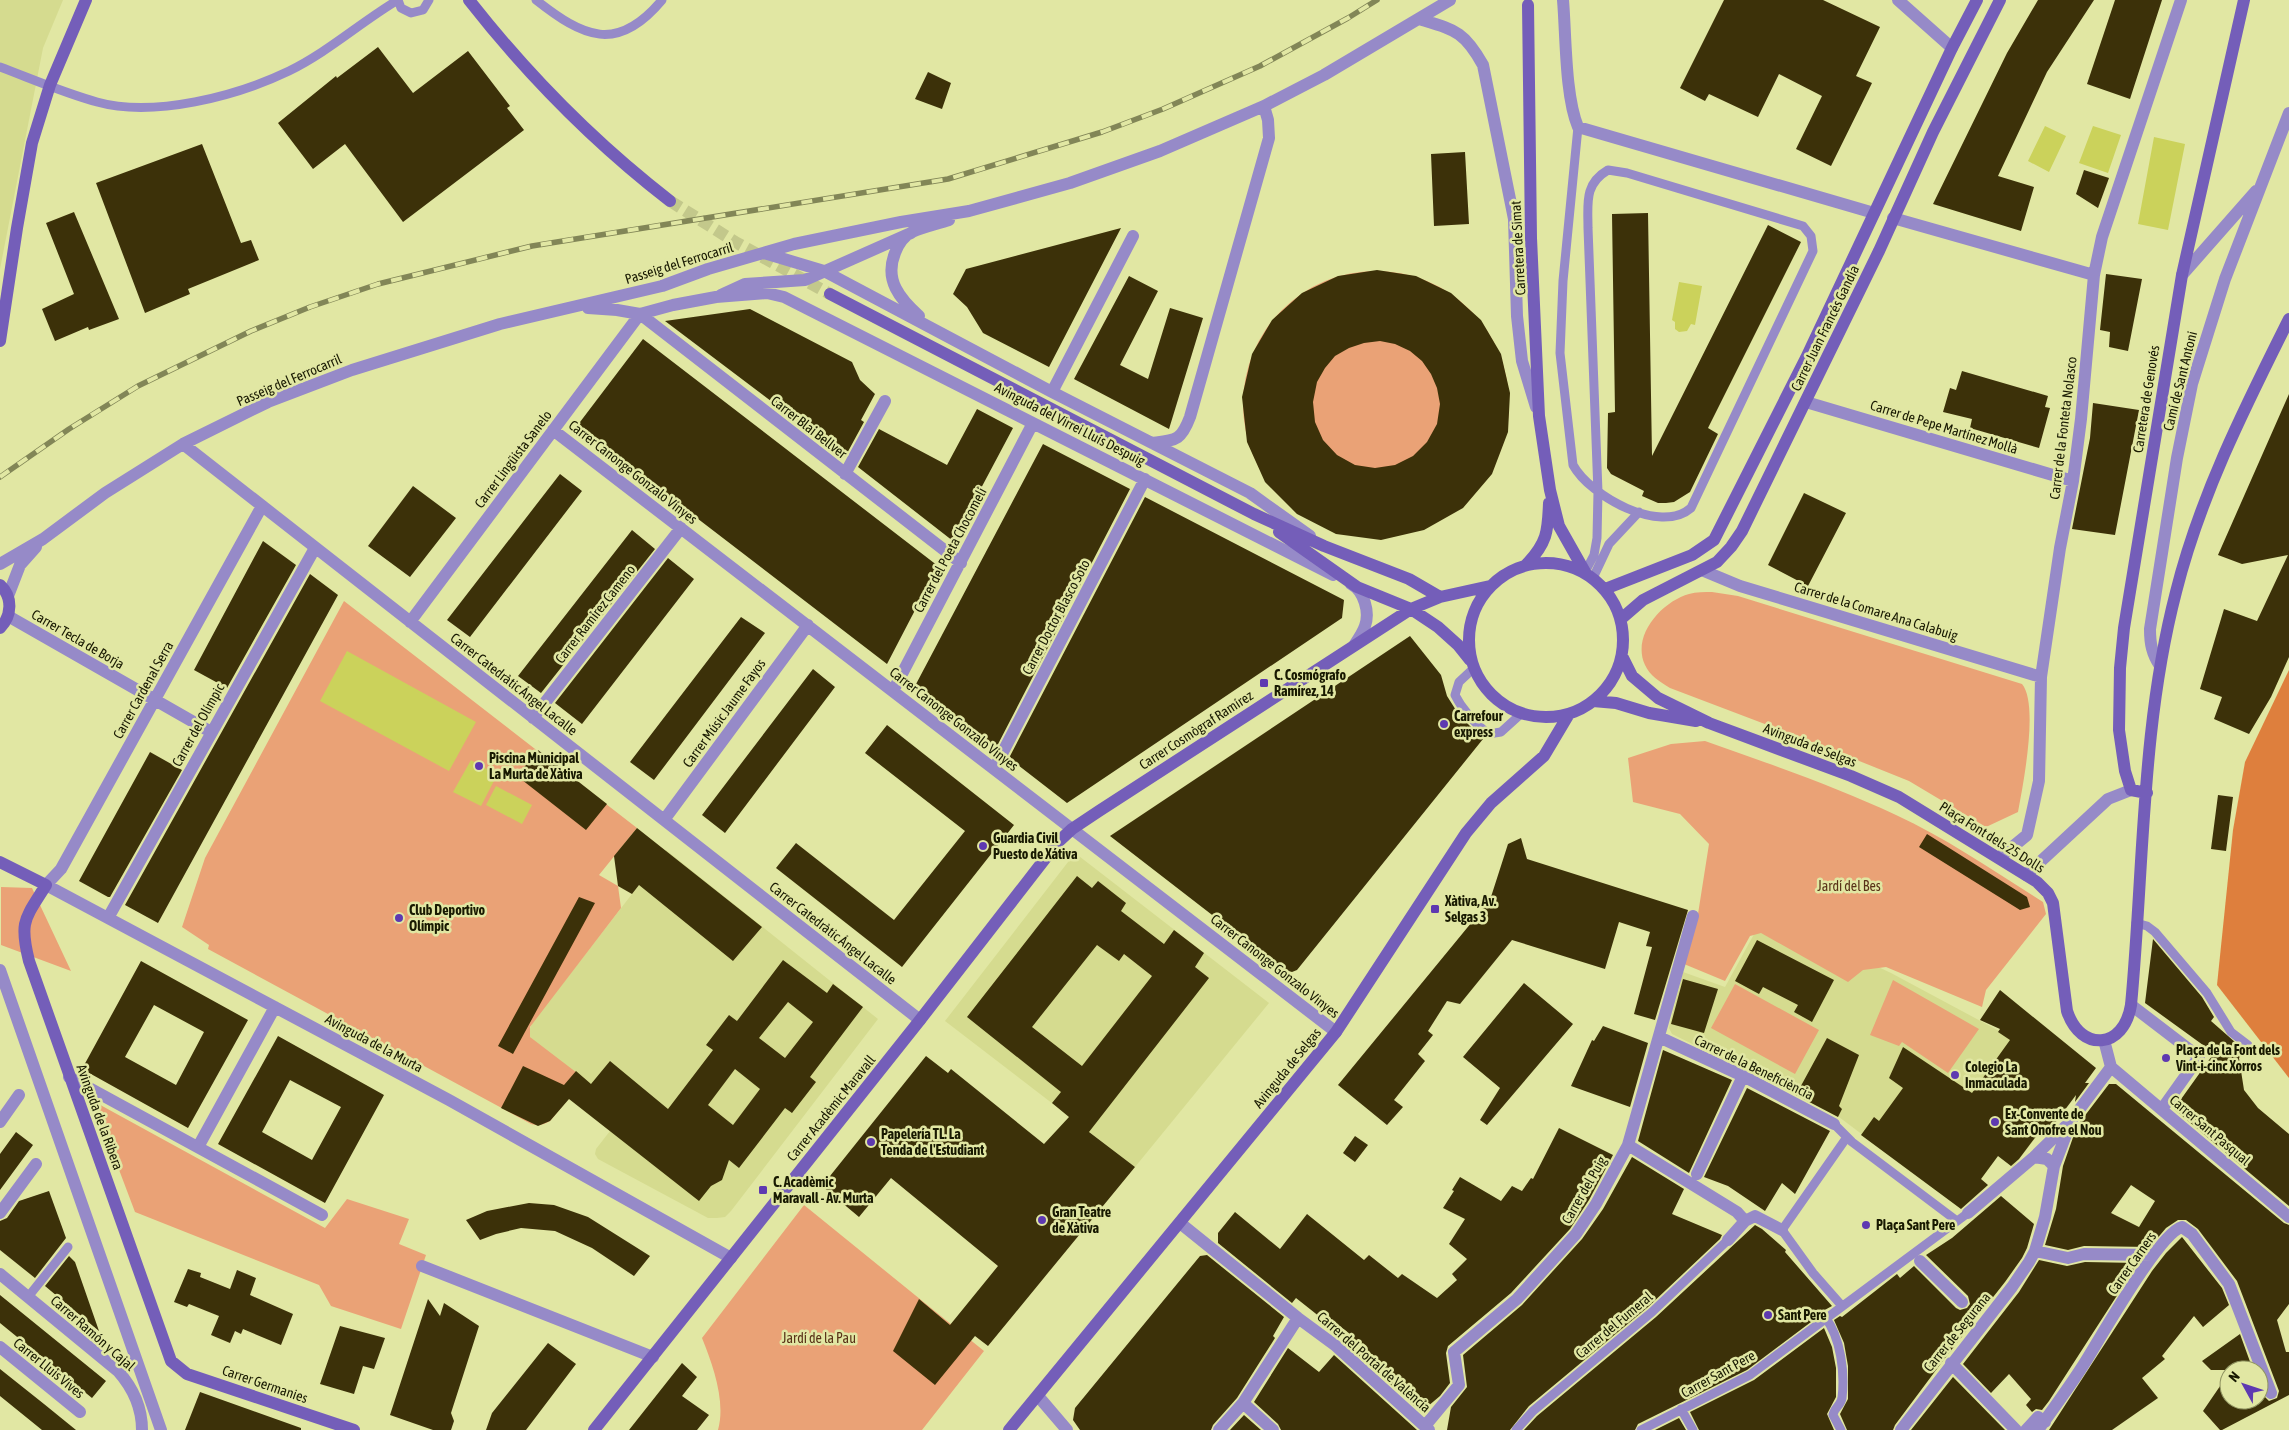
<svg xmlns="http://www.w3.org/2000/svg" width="2289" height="1430" viewBox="0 0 2289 1430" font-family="'Asap Condensed',sans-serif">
<rect width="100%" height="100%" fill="#e1e7a3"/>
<path fill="#d5db8f" d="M0,0h63l-20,48 -43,221z
M666,850l212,169 -147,192 -6,6 -8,1h-9l-110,-59 -3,-5 1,-5 14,-18 -80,-94 -2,-5 5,-10z
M1075,853l194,150 -134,164 -190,-146z
M1758,927l101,31 32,15 125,67 63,51 -33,44 -6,-3 -27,35 -15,-11 -38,52 -125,-94 -163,-80 -3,-6 14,-56 42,15z"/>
<path fill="#eaa276" d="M1243 404a133 133 0 1 1 266 0a133 133 0 1 1-266 0Z
M1712,592l26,4 284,88c17,20 1,101 -4,128l-32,15 -77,-46 -107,-43 -132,-50c-11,-7 -20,-12 -25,-23 -14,-30 18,-64 44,-71 7,-2 16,-2 23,-2z
M344,601l293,227 -38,47 19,11 3,22 -91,119v10l55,42 -35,42c-7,4 -11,5 -19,3l-323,-175 1,-4 -27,-18 23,-69z
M1705,741c65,23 129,45 191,74 52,24 99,57 147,87l3,12 -60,76 -4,17 -96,-40 -23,3 -15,12 -87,-49 -11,3 -25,45 -41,-17 14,-50 11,-70 -29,-30 -47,-12 -5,-44 43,-14z
M1,887l31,1 39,83 -70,-26z
M1893,980l86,49 -31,44 -46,-31 -3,4 -29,-11z
M1735,984l84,46 -24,44 -84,-46z
M93,1101l232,127 22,-29 62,20 -10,25 27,11 -25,74 -70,-23 -12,-21 -184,-73z
M804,1205l180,146 -62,79h-204c8,-28 -5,-65 -16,-92z"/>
<path fill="#de7f3d" d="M2289,670v408l-72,-93 16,-155 12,-68z"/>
<path fill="#cbd25b" d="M2045,126l21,10 -17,36 -21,-11z
M2093,126l28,9 -13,38 -29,-10z
M2154,137l31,7 -17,86 -30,-6z
M1679,282l23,4 -7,39 -4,-1 -4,7 -8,1 -4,-3v-7l-3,-2z
M347,651l129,71 -27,49 -129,-70z
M471,760l26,15 -16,31 -28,-14z
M496,786l36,19 -10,19 -36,-19z"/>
<path fill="#3c3109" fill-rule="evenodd" d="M1724,0h99l57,27 -24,49 16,7 -41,83 -35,-17 26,-53 -43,-22 -21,43 -49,-23 -4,7 -25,-13z
M2038,0h56l-47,72 -49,104 36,11 -13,44 -88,-27 74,-151z
M2115,0h47l-32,99 -43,-15z
M378,47l35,46 55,-42 42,55 -3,2 17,22 -121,92 -58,-78 -32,25 -35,-46 58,-47 1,2z
M928,72l23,11 -9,26 -27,-10z
M202,144l39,99 10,-3 8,20 -71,29 2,5 -45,19 -49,-130z
M1465,152l4,72 -35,2 -3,-72z
M2084,170l25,8 -11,30 -22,-14z
M74,212l45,107 -30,11 -1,-3 -33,14 -13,-32 32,-15 -28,-71z
M1648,213l4,243 116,-231 33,17 -93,186 10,6 -28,58 -16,10 -8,1h-8l-16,-7 2,-5 -33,-17 -4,-6 1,-55 7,-1 -3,-198z
M1121,228l-72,139 -66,-34 -16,-26 -14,-13 13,-25z
M1377,270l39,6 35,17 30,27 20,34 9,39 -2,39 -16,42 -29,34 -39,22 -43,10 -45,-6 -39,-20 -32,-32 -18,-40 -5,-45 10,-43 20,-34 30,-27 36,-17zM1380,341l15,3 15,7 12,10 9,13 6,14 3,16 -3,20 -10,18 -14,14 -18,9 -20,3 -20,-3 -18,-10 -14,-15 -8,-18 -2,-20 4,-20 8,-14 10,-12 14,-8 15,-5z
M2106,274l36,5 -14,72 -19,-4 1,-15 -10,-2z
M1129,276l29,15 -38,74 28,14 22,-71 33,10 -34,111 -95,-50z
M750,309l102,53 8,18 15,14 -14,26 3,2 -19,35 -180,-136z
M643,339l295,227 -51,98 -310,-238z
M1962,371l86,25 -3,11 5,1 -11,40 -69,-20 2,-9 -29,-7 7,-24 6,2z
M2289,394v263l-18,40 -22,37 -35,-15 8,-22 -22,-8 24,-80 33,12 31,-66 -46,9 -24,-9z
M2093,403l46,7 -24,125 -43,-6 18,-91z
M977,409l36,19 -60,113 -95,-74 21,-38 68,36z
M1043,444l87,45 -134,259 -81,-62z
M560,474l22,17 -112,146 -23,-17z
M413,486l43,32 -46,59 -42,-31z
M1804,493l42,20 -38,73 -40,-21z
M1145,497l199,103 -2,18 -275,185 -58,-45z
M632,530l23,19 -114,144 -23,-17z
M263,541l33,24 -69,123 -33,-18z
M668,558l26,21 -112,145 -27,-21z
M310,574l28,21 -180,328 -33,-18z
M741,617l24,16 -111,147 -24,-18z
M1410,636l31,39 6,21 12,19 24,24 -186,231 -5,2 -10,-3 -172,-133z
M813,669l22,18 -110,146 -23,-18z
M887,725l127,100 -112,142 -126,-99 20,-25 98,77 71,-89 -100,-78z
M538,750l69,54 -21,26 -69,-54z
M150,752l32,18 -72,127h-2l-29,-16z
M2218,795l15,2 -7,54 -15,-2z
M637,828l125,99 -29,34 -94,-76 -7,9 -14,-8 -4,-30z
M1927,834l100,63 3,10 -10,3 -101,-63z
M1521,838l6,21 161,51 -33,110 -21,-6 18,-67 -6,-1 4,-14 -31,-10 -14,47 -93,-29 -52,64 -13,-3 -19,30 5,4 -15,19 7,7 -31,39 9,7 -16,18 -49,-40 152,-185 18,-56z
M1077,876l15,12 6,-7 28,22 -5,8 43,33 10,-14 30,23 -9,14 14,11 -120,154 46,35 -147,179 -13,-10 -40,49 -42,-34 26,-52 31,26 48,-59 -107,-88 -32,39 -37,-31 104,-130 22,17 3,-4 93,75 25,-27 -17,-14 9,-11 -94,-75zM1097,945l22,16 5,-7 28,22 -70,90 -50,-39z
M579,897l16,6 -82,151 -15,-8z
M2153,939l49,58 12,20 -3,4 33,29 -5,8 5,32 14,18 31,26v72l-115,-97 40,-56 -69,-50z
M1757,940l77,40 -22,42 -18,-10 4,-7 -35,-18 -4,7 -24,-13z
M783,960l44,33 6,-9 30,23 -53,70 6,5 -24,31 -7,-5 -46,60 -10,-8 -7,20 -11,6 -12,15 -130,-102 -19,22 -12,5 -37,-18 22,-42 41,19 12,-14 15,13 19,-23 58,48 45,-59 -7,-5 23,-30 8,6zM788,1002l25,20 -28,36 -26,-20zM735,1069l25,20 -27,36 -25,-20z
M141,961l107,59 -60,108 -106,-59zM154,1005l50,27 -28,53 -51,-28z
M1683,979l35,10 -14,44 -33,-9z
M1524,983l49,41 -86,101 -7,-5 20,-32 -37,-31z
M2000,990l96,78 -11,15h4l-14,19 1,-7 -27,36 -3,3 -6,-3 -21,28 -8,7 -13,-10 -17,23 7,6 -27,24 -100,-74 13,-18 5,4 24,-33 -14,-10 14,-31 69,46 38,-53 -12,-8 2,-3 -20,-9z
M1603,1026l45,17 -18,64 -59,-21 21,-46 2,1z
M278,1036l106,59 -59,108 -107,-59zM290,1080l51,27 -29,53 -50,-28z
M1827,1038l32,17 -20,51 3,3 -4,8 -42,-22z
M1663,1050l69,30 -43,93 -51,-32z
M2109,1084h7l168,139 5,2v79l-12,16 9,32h3v43l-67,35h-2l-17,-19 26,-38v27h30v-16l5,12 5,5 8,-3 2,-7 -42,-110 -39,-52 -12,-9h-8l-12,8 -16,19 -66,-1 -16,4 -23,-5 11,-36 7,-43 14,-40zM2131,1185l24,16 -16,26 -28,-14z
M1747,1088l83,43 -35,63 -13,-11 -17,28 -37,-25 -24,-9z
M1559,1128l54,27 -24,45 -19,29 -59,64 -63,53 -2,7 4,30 -10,13 -19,16 -77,-70 6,-8 -27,-21 -3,4 -24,-19 -4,5 -74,-60v-10l17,-21 45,37 27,-35 57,46 5,-5 29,23 4,-4 35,24 20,-18 -5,-6 15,-15 -18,-15 16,-25 -22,-11 11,-17 -2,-1 8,-13 41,24 11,-15 10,5 9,-13 2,1z
M16,1132l17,13 -33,45v-36z
M1355,1136l13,9 -13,17 -12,-9z
M1632,1157l52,32 -12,25 50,21 -2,4 -72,68 -119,99 -19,24h-63l4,-23 16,-20 -4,-32 59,-50 60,-66 21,-30z
M49,1191l17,47 -31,40 -35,-28v-29l7,-3 12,-17z
M2001,1196l33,28 -7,24 -5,10 -17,24 -60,76 -50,67 -2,5h-46l-7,-16 8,-15v-33l-4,-23 -10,-23 6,-4 2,1 55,-43 3,4 14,-12 42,42 4,2 7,-2 3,-4 -2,-8 -42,-41 26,-17z
M529,1203l25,2 34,12 62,39 -16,20 -42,-28 -37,-17 -34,-3 -25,6 -16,6 -14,-20 21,-9z
M1755,1225l7,4 24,21 -1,2 47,54 -11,6 -2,4 -72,54 -109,54 -3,6h-111l13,-14 119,-99z
M2182,1237l40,51 7,17 -26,22 -9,-11 -32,40 3,3 -23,19 16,20 -46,32h-63l103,-159 14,-18z
M1207,1255l77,62 -11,19 2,2 -38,60 -24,27 -2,5h-131l-7,-10 2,-12 125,-152z
M69,1256l6,6 24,69 -54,-45z
M2039,1260l28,6 18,-4 53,1 -89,138 -7,9 -6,-1 -4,3 -6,-7 5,-6 -22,-25 -18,19 -28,-29 56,-72z
M188,1269l13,4 -1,4 30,12 7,-19 19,8 -6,17 43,19 -12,31 -38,-16 -2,5 -6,-3 -5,12 -19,-8 8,-19 -30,-12 -2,3 -13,-5z
M0,1295l106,86 -14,17 -92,-75z
M428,1299l12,17 4,-13 35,23 -28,87 3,8 -3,9h-18l-43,-15z
M340,1326l45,12 -11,31 -11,-3 -9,28 -34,-10z
M1824,1328l8,19 4,21v29l-9,17 7,16h-135l-9,-18 64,-32z
M2240,1334l13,36h-42l-9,-9z
M548,1343l28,21 -50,66h-40l6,-17z
M1288,1348l31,24 15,-17 83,75h-136l-3,-6 -24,-22z
M682,1363l15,14 -15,19 27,19 -12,15h-68z
M0,1369l44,35 32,26h-34l-42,-34z
M1953,1377l52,53h-94z
M200,1392l101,36v2h-116z
M1244,1415l17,15h-31z
M1679,1418l7,12h-31z"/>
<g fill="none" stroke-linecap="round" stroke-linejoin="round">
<path stroke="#c3c88b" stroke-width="12" stroke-dasharray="12 6" stroke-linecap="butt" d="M670,201l67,42 93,51"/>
<path stroke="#968ac8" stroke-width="9" d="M398,0l3,8 10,5 12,-3 6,-10
M536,0c47,37 81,54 126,0
M0,67c32,12 64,26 97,35 57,16 140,-6 192,-31 39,-19 72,-49 109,-71
M1578,127l-15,154 -3,72 13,112c17,31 87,70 118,43l122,-257 -2,-15 -8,-10 -176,-53 -19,-3c-24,14 -20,33 -20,58l10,264 -1,46 -3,17 -9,17
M1593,578l16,-34 30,-32
M1474,668l-15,14 -4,13c8,16 19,27 33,39l13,-2 21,-19
M2136,923l11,3 8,6 52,61 24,39 17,13
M1834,1124l18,18 105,79
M28,1297l40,-50
M1842,1306l-29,-33 -31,-43 65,-93
M1825,1317c16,21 20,56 17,81 -1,7 -8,10 -9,17l8,15
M1681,1409l12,21
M1516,1430l17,-19 119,-99 76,-72
M1641,1430l109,-55 218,-162"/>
<path stroke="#968ac8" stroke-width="12" d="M1563,0c3,35 2,96 15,127l296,86
M1898,0l54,48
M1419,19c36,11 45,12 64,46l31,154 3,97 5,45 14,46
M1893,218l201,57
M764,253l60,18 228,121 198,101 60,43
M2182,275l74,-84
M721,295l24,-11 60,-4 106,-47
M588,308l29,2 23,4 33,-9 43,-8 51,-4 17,4 549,278
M919,316c-19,-17 -35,-36 -24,-63 3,-8 9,-17 17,-21 11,-5 25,-8 37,-12
M1052,392l81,-156
M1806,402l267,79
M553,430l783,602
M1152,443c24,-3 29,-2 38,-26l79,-279 -1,-18 -4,-14
M183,444l737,576
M845,474l40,-73
M262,506l-201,363 -15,16 403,215 282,158
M0,564l43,-25 62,-46 78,-49 85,-42 84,-32 148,-46 162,-38 46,-17 86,-25 107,-22 68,-11 101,-28 90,-32 104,-45 60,-31 126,-75
M1704,571l36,15 301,91
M1351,584c13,7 19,28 14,42 -2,6 -6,12 -10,18
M8,596l12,-31 16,-18
M8,616l203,116
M410,622l230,-308 321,249
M2160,666c-8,-12 -10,-22 -10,-37l27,-171 15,-74 33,-105 64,-166
M893,691l140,-268
M533,718l148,-190
M994,769l151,-290
M664,820l144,-195
M1999,858l28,-23 12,-54 2,-104 19,-129 13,-67 8,-62 13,-144 8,-38 79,-237
M2026,875l82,-76 23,-9
M108,918l207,-370
M0,970l161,460
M2131,1005l68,52 -37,52
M1659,1037l84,39 91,48
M2104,1040l7,27
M2111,1067l178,150
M69,1077l253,138
M0,1122l19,-27
M1628,1145l109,67 8,9
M198,1147l77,-140
M2054,1166l15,-39
M1697,1174l46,-98
M0,1213l36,-49
M1968,1213l66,-56 36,-35 41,-55
M1180,1223l118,95 38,28 93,84
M1728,1240l17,-19 10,-5 27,14
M2035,1251l33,7 16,-4 69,1
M1920,1261l42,41
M422,1266l231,91
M0,1274l118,97c15,17 24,35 24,59
M0,1347l80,65
M1951,1363l65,67
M1038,1396l29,34
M1243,1403l30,27
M1425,1426l34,-41 -5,-33 63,-53 59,-65 20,-30 32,-59 65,-229
M1219,1430l24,-27 55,-85
M1901,1430l111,-143 17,-25 6,-11 10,-34 9,-51 -7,-7 -13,-2
M2026,1430l12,-13 7,5
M2038,1430c16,-22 32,-44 46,-66 16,-25 75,-131 98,-137l10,7 37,50 42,109"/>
<path stroke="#745eb9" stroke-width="12" d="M469,0c58,74 126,143 201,201
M1528,5l3,233 8,178 11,74 9,36 26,46
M830,294l424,220 70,32 85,33 31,18
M0,341l17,-113 15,-85 18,-58 36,-85
M1279,532l78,55 54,22 27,18 20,18 12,15
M1469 640a77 77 0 1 1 154 0a77 77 0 1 1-154 0Z
M1526,565c21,-22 22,-33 23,-62
M0,585c13,12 12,31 0,43
M1605,589l87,-34 22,-15 92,-182 146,-310 25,-48
M1621,619l22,-19 74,-38 14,-15 11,-16 137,-280 54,-119 67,-132
M1622,656l10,20 26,22 51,25 142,53 48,21 138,85 11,11 5,10 14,108c14,42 57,38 64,-6 13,-138 10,-279 45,-413 24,-96 69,-185 113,-273
M1593,701l23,2 33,10 47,8
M2147,793l-16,-3 -6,-19 -6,-41 1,-62 4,-40 58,-353 62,-275
M0,862l46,23c-21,34 -27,36 -17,76l142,400 16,13 167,56
M594,1430l326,-410 138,-178 14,-13 27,-18 312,-202 29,-12 50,-11
M1009,1430l327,-398 130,-199 25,-30 53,-47 25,-42"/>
<g stroke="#828657" stroke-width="5.5">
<path id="rail" d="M0,477l69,-48 69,-43 113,-55 59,-24 68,-23 154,-38 416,-67 154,-47 61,-23 97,-43 88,-48 29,-18"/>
</g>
<use href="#rail" stroke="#e1e7a3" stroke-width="4" stroke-dasharray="11" stroke-linecap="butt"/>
</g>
<g fill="#5e39b1" stroke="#e1e7a3" stroke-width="2">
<rect x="1259" y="678" width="10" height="10" rx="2.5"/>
<circle cx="1444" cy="724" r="5"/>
<circle cx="479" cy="766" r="5"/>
<circle cx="983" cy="846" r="5"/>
<rect x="1430" y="904" width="10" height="10" rx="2.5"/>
<circle cx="399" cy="918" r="5"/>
<circle cx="2166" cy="1058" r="5"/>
<circle cx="1955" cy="1075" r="5"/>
<circle cx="1995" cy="1122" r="5"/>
<circle cx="871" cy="1142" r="5"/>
<rect x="758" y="1185" width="10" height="10" rx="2.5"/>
<circle cx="1042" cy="1220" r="5"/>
<circle cx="1866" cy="1225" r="5"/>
<circle cx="1768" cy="1315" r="5"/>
</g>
<g text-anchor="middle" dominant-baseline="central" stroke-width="5" stroke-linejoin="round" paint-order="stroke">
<g font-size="14" fill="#181901" stroke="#e1e7a3">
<text transform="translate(1518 248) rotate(-93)">Carretera de Simat</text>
<text transform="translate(679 263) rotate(-17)">Passeig del Ferrocarril</text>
<text transform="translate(1825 328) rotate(-64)">Carrer Juan Francés Gandía</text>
<text transform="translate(289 380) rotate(-23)">Passeig del Ferrocarril</text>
<text transform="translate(2180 381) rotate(-76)">Camí de Sant Antoni</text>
<text transform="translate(2146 399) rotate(-81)">Carretera de Genovés</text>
<text transform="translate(1070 424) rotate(27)">Avinguda del Virrei Lluís Despuig</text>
<text transform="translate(809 427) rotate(38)">Carrer Blai Bellver</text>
<text transform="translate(1944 427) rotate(17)">Carrer de Pepe Martínez Mollà</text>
<text transform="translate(2063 428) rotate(-83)">Carrer de la Fonteta Nolasco</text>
<text transform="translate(513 459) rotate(-53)">Carrer Lingüista Sanelo</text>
<text transform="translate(633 472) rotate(38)">Carrer Canonge Gonzalo Vinyes</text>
<text transform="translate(950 550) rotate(-62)">Carrer del Poeta Chocomeli</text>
<text transform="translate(1876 611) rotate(17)">Carrer de la Comare Ana Calabuig</text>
<text transform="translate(595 614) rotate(-52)">Carrer Ramírez Cameno</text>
<text transform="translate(1056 617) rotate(-62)">Carrer Doctor Blasco Soto</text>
<text transform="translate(78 639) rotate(30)">Carrer Tecla de Borja</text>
<text transform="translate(514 684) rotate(38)">Carrer Catedràtic Ángel Lacalle</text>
<text transform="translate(143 690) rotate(-61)">Carrer Cardenal Serra</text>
<text transform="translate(724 713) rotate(-54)">Carrer Músic Jaume Fayos</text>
<text transform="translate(954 719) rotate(38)">Carrer Canonge Gonzalo Vinyes</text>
<text transform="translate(198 725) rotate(-61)">Carrer del Olímpic</text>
<text transform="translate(1196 730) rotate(-33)">Carrer Cosmògraf Ramírez</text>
<text transform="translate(1810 745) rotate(21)">Avinguda de Selgas</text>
<text transform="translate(1992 837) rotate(32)">Plaça Font dels 25 Dolls</text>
<text transform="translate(833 933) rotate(38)">Carrer Catedràtic Ángel Lacalle</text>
<text transform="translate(1275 966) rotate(38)">Carrer Canonge Gonzalo Vinyes</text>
<text transform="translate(374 1043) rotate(28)">Avinguda de la Murta</text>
<text transform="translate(1754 1067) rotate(26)">Carrer de la Beneficiència</text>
<text transform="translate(1287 1068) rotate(-51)">Avinguda de Selgas</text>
<text transform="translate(831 1108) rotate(-51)">Carrer Acadèmic Maravall</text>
<text transform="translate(100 1117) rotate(70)">Avinguda de la Ribera</text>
<text transform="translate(2210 1130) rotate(40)">Carrer Sant Pasqual</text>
<text transform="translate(1584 1190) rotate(-60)">Carrer del Puig</text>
<text transform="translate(2132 1263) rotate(-55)">Carrer Carners</text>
<text transform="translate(1614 1325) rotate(-40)">Carrer del Fumeral</text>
<text transform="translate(1957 1332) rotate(-51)">Carrer de Segurana</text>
<text transform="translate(93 1333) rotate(41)">Carrer Ramón y Cajal</text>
<text transform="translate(1374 1362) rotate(41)">Carrer del Portal de València</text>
<text transform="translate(49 1368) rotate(39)">Carrer Lluis Vives</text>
<text transform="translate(1718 1374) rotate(-29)">Carrer Sant Pere</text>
<text transform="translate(265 1384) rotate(19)">Carrer Germanies</text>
</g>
<g font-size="14" font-weight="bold" fill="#181901" stroke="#e1e7a3" text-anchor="start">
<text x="1274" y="675">C. Cosmógrafo<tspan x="1274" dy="16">Ramírez, 14</tspan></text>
<text x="1454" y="716">Carrefour<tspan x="1454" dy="16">express</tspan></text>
<text x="489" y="758">Piscina Municipal<tspan x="489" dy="16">La Murta de Xàtiva</tspan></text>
<text x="993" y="838">Guardia Civil<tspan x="993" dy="16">Puesto de Xátiva</tspan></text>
<text x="1445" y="901">Xàtiva, Av.<tspan x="1445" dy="16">Selgas 3</tspan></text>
<text x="409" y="910">Club Deportivo<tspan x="409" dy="16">Olímpic</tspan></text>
<text x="2176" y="1050">Plaça de la Font dels<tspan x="2176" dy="16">Vint-i-cinc Xorros</tspan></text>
<text x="1965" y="1067">Colegio La<tspan x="1965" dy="16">Inmaculada</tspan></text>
<text x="2005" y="1114">Ex-Convente de<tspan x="2005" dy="16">Sant Onofre el Nou</tspan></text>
<text x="881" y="1134">Papelería TL. La<tspan x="881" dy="16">Tenda de l'Estudiant</tspan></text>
<text x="773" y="1182">C. Acadèmic<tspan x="773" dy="16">Maravall - Av. Murta</tspan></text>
<text x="1052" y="1212">Gran Teatre<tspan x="1052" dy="16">de Xàtiva</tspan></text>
<text x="1876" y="1225">Plaça Sant Pere</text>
<text x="1778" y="1315">Sant Pere</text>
</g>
<g font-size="14" fill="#593218" stroke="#e1e7a3">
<text x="1849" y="886">Jardí del Bes</text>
<text x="819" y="1338">Jardí de la Pau</text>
</g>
</g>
<g transform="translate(2244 1385) rotate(310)"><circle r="24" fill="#e1e7a3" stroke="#919562"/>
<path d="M0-4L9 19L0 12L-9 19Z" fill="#5e39b1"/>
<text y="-8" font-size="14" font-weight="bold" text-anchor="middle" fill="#181901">N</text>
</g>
</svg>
